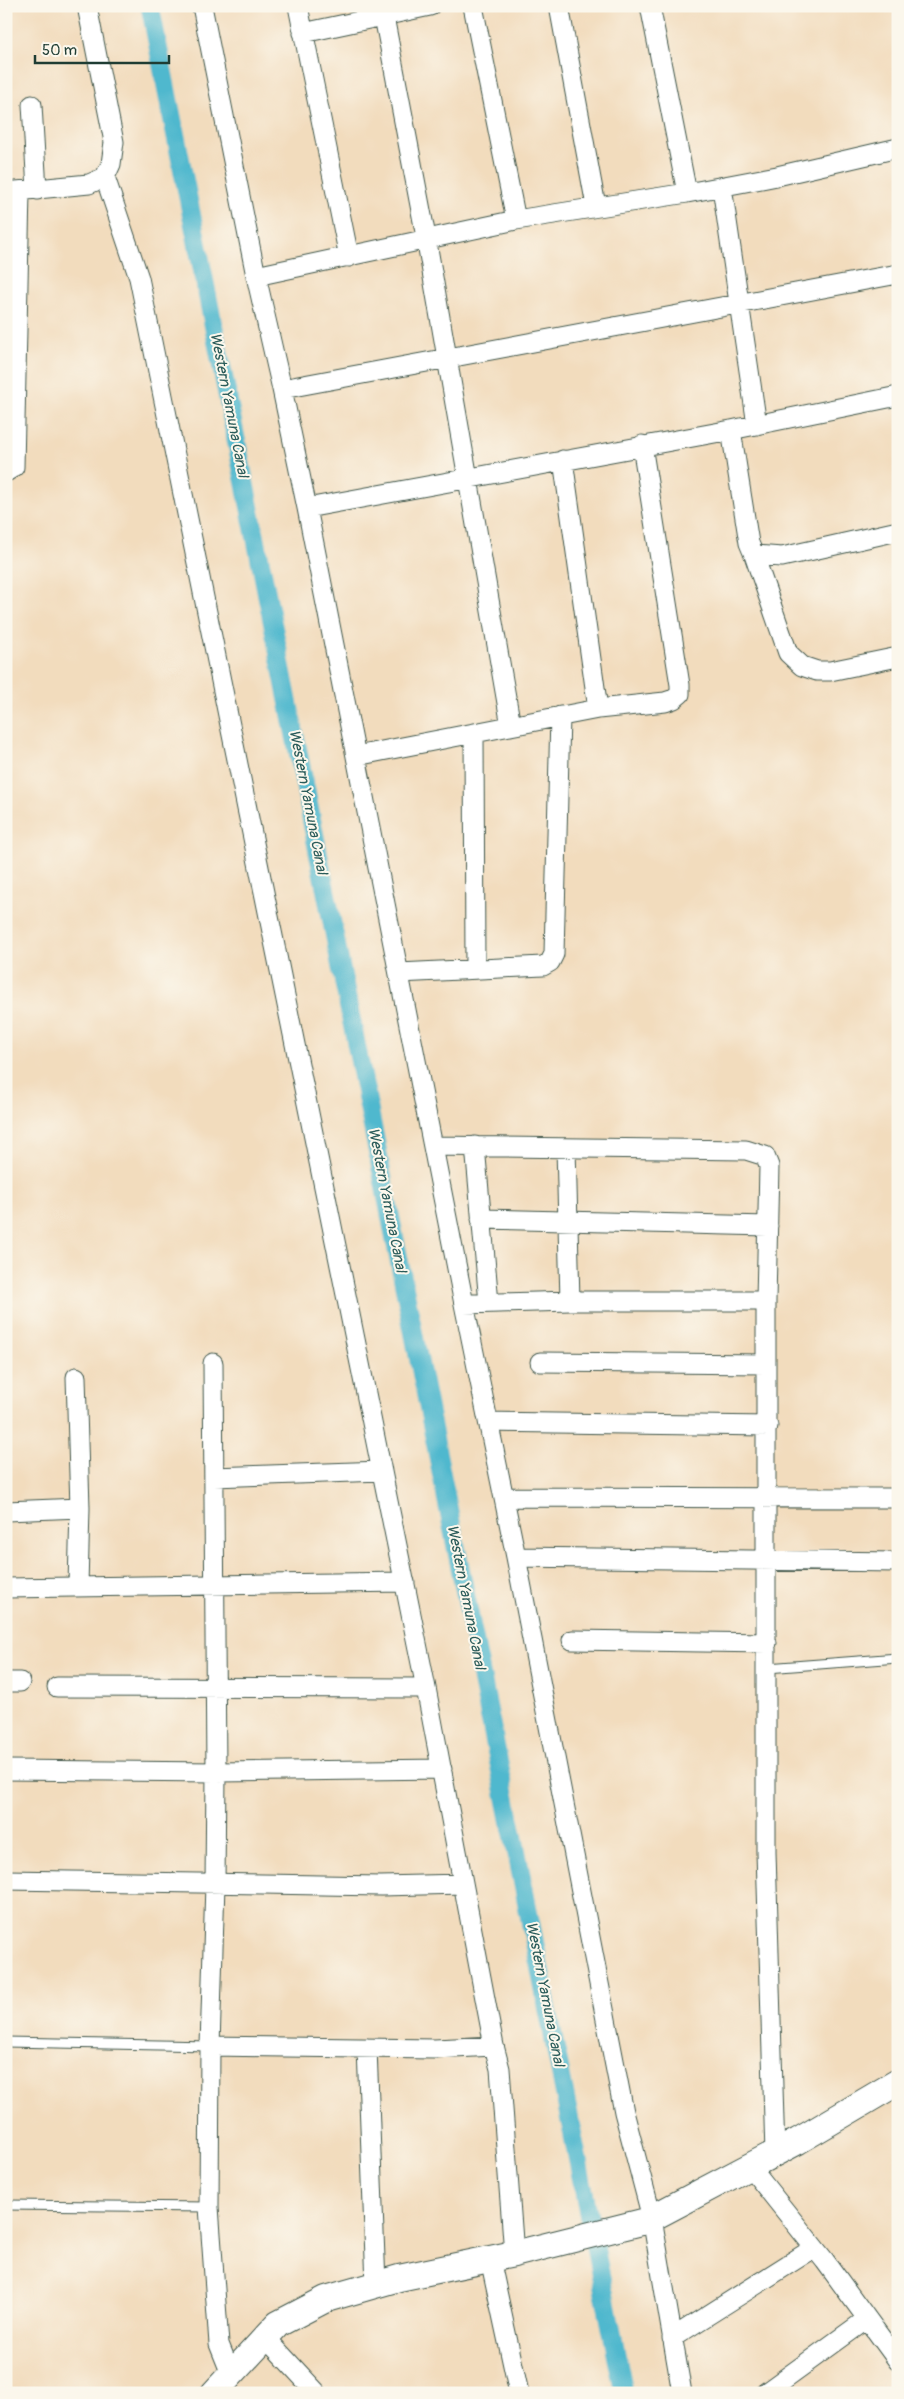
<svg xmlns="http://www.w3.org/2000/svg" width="904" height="2399" viewBox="0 0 904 2399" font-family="Pangolin,sans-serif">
<rect width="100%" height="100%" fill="#fbf7ec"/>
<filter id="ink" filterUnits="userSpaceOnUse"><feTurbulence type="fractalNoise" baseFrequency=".02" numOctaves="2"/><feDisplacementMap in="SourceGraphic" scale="10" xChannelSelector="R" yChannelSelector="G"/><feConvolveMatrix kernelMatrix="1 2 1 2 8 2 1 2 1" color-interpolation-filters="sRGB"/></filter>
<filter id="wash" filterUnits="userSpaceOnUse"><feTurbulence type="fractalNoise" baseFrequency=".0096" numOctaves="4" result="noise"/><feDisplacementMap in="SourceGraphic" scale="20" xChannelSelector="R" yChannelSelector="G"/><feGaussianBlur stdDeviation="1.12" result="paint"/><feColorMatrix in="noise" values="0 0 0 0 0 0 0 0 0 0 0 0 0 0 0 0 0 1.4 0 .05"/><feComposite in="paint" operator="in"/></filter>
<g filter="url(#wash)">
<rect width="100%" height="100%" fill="#f2dcbd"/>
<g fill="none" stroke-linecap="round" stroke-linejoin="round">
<path stroke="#50b8ce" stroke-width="19" d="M150,6l474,2387"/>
</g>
</g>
<g filter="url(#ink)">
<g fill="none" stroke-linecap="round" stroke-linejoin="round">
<g stroke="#3f5549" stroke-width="11">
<path id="service" d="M767,1668l131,-10
M6,2042l204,4
M6,2205l203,2"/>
</g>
<g stroke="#3f5549" stroke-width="21">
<path id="minor" d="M202,6l54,270
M298,6l51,251
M382,6l44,231 85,489
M473,6l43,214
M559,6l37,200
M650,6l37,187
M303,33l127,-27
M32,105l5,85
M105,177l34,101 287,1410 68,358 6,23 14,185
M722,187l35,238
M6,192l83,-8 16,-7 6,-13 3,-22 -27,-136
M282,389l-26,-113 260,-56 171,-27 90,-17 121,-28
M731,430l18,113 5,12 28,2 116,-26
M563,460l35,249 67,-7 9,-3 6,-5v-9l-38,-240
M6,472l8,-5 6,-275
M307,508l-25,-119 616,-115
M754,555l34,98 14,13 15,5h13l68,-14
M474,733l1,236
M356,756l242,-47
M399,973l144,-7 7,-4 4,-8 6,-238
M433,1146l313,4 19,6 4,10 -3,135v551l9,302
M475,1146l14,157
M566,1148l4,153
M481,1219l287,7
M464,1304l106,-3h196
M540,1362l226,2
M213,1363l3,409 -1,112 -5,162 -1,161 10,137 12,30
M76,1377l4,131 -2,78
M488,1422l280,4
M214,1477l168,-6
M504,1497l394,1
M6,1511l74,-3
M516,1557l382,5
M6,1588l399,-6
M572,1640l195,3
M6,1682h14
M57,1687l369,1
M6,1770l210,2 226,-3
M6,1880l375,6 82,-2
M210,2046l225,3 59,-3
M367,2048l9,237
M750,2167l75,94 73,100
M490,2259l29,134
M265,2337l52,56
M672,2338l142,-90
M682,2393l-30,-175 -28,-106 -108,-555 -52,-253 -157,-796 424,-78 167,-34
M765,2393l102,-74"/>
</g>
<g stroke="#3f5549" stroke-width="28">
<path id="secondary" d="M214,2393l64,-69 48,-25 73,-21 115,-24 132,-33 152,-80 100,-59"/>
</g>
<use href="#service" stroke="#fff" stroke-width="9"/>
<use href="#minor" stroke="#fff" stroke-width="19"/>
<use href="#secondary" stroke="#fff" stroke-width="26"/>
</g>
</g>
<g text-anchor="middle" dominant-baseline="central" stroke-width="4" stroke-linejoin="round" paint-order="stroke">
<g font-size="15" font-style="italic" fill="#2b5c5a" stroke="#fbf7ec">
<text transform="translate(229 405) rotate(79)">Western Yamuna Canal</text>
<text transform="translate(308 802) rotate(79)">Western Yamuna Canal</text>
<text transform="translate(387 1200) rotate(79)">Western Yamuna Canal</text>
<text transform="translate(466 1597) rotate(79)">Western Yamuna Canal</text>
<text transform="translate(545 1994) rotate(79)">Western Yamuna Canal</text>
</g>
</g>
<rect width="904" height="2399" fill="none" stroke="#fbf7ec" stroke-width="25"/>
<path d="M35 55v8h134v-8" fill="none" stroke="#1f3d34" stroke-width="2.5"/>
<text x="42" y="55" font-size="15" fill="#1f3d34" stroke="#fbf7ec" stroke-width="4" paint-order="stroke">50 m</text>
</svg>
